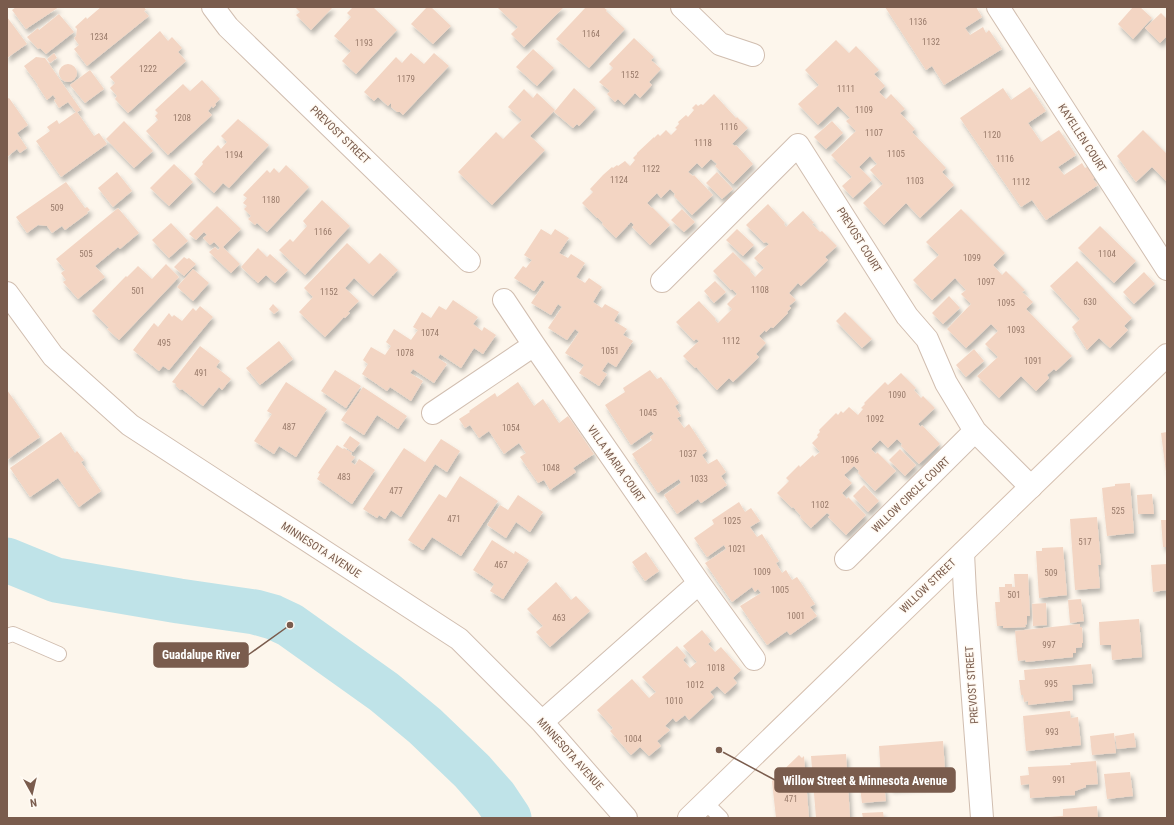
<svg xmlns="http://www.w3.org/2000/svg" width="1174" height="825" viewBox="0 0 1174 825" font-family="'Roboto Condensed',sans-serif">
<defs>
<filter id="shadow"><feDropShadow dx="2.5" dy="4.5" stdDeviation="2" flood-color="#0004"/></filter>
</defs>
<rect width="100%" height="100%" fill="#fdf6ec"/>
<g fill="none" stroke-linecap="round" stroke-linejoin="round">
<path stroke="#bfe3e8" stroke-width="45" d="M7,560l49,20 123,21 76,11 18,5 17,8 94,67 41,34 47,45 23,26 14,21"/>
</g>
<path fill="#f3d5c3" filter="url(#shadow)" d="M16,7h43l-33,22 -14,-19z
M101,7h43l2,3 -2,1 5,5 -62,50 -13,-17 5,-4 -5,-7 2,-2 1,-7 -2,-2 11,-10 1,2z
M295,7h38l-22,23 -15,-15 4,-3z
M353,7h20l24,23 -41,44 -14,-13 9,-10 -17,-15 17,-19 -4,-4z
M427,7h4l20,19 -18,18 -22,-20z
M499,7h65l-40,40 -13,-13 7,-7 -20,-19z
M586,7h17l4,3 -1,1 19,18 -36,39 -33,-29z
M885,7h91l6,10 -17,11 5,7 13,-8 3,6 3,-3 13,19 -58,36 -12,-19 -6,4z
M1133,7h7l12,11 -19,21 -15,-15z
M1161,13l6,6v17l-7,7 -15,-15z
M59,14l15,18 -28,22 -6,-6 -2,1 -11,-12 11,-9 1,2z
M7,17l20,27 -20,14z
M160,31l8,10 4,-4 10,11 -4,4 8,9 -58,52 -13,-14 2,-3 -7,-8 5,-5 -5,-6z
M634,38l20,19 -3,3 10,9 -12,13 3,3 -12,13 -5,-5 -11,12 -6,-6 -3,3 -8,-8 3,-3 -11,-9 14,-14 -4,-4z
M836,40l13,13 7,-7 23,24 -5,4 11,12 -6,6 7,7 5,-5 14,15 -5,4 15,16 -3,3 34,36 -4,4 12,13 -34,33 -14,-15 -22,22 -21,-22 20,-19 -13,-14 7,-6 -7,-8 -11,11 13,13 -19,18 -11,-12 10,-9 -21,-22 25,-24 -10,-10 4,-3 -12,-12 -20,19 -20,-21 21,-19 -14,-15z
M533,49l21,19 -17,18 -21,-19z
M54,53l3,5 -7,5 -3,-4z
M411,53l13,11 10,-11 15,13 -46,49 -3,-3h-3l-6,-5v-4l-3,3 -10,-9 -4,4 -10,-9 32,-35 6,6z
M36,57l9,1 36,52 -4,2 17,24 5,-3 8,11 -46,33 -25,-36 14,-10 -3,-4 10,-7 2,4 17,-12 -8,-10 -9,6 -5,-8 2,-1 -3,-4 -6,5 -10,-15h1l-14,-19z
M59 73a9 9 0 1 1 18 0a9 9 0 1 1-18 0Z
M90,70l14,19 -19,14 -15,-18z
M202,80l18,19 -5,5 1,1 -3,3 -1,-2 -4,5 4,4 -44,40 -22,-24 12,-11 -3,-4 3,-3 -3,-3 28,-26 7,7z
M1030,87l16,24 -18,12 13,19 18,-12 17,25 -18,12 6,8 18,-12 3,5 4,-2 7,10 -3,3 5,6 -52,35 -14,-20 -11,7 -61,-89 43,-30 8,12z
M574,88l22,20 -17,18 -2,-2 -4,4 -19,-16z
M524,89l9,9 4,-5 18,17 -25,26 15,14 -53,55 -34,-33 38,-40 7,7 19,-19 -14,-13z
M714,94l22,24 1,-1 11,11 -16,16 3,2 1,-1 17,19 -20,20 -18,-18 2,-2 -6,-5 -9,9 -5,-5 -9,9 5,4 1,-1 19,20 -21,20 -18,-19 1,-2 -5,-5 -9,9 -4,-5 -10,10 5,5v-1l18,18 -20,20 -18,-18 2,-2 -3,-3 -15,16 -14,-14 1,-1 -5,-5h-1l-15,-15 11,-11 -3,-3 13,-14 9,-8 1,1 4,-3 1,1 7,-5 5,5 5,-6 -2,-2 4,-4v-1l17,-16v1l4,-4 2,2 6,-6 5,5 6,-6 -2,-1 4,-4 -1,-2 8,-7 2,2 6,-7 -2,-2 4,-4 2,2 3,-2 2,1z
M9,98l19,27 -11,8 10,15 -7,5 -3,-4 -10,8v-58z
M238,119l31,26 -40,43 -6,-5 -9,10 -20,-19 9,-10 -1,-2 16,-17 3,4 6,-7 -6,-6z
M124,121l29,30 -19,17 -28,-29z
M832,121l11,12 -17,16 -12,-12z
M1143,130l24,24v28l-15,-15 -16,15 -19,-26z
M174,164l19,18 -24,24 -19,-18z
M286,165l23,22 -42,45 -10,-9 -2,2 -7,-6 3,-3 -7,-7 3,-3 -4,-3 4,-5 -4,-3 24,-25 3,3 4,-5 5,5z
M117,172l15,19 -19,16 -15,-19z
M717,172l16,17 -11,10 -16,-16z
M66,182l19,26 2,-1 3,3 -3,2 1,1 -23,17 -3,-4 -10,7 -5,-7 -9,-1 -11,8 -11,-16z
M322,200l28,26 -45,49 -26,-25 11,-11 3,3 14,-16 -4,-5z
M768,204l17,19 -1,1 2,3 17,-16 11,12 -2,1 8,8 2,-1 15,15 -12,11 3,3 -27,26 -3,-3 -9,10 7,7 -7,6 2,2 -4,4 1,1 -15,15 -2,-1 -5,5 -1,-2 -6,6 7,7 -10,11 3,3 -26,25 -4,-4 -12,12 -21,-23 -1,1 -12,-12 16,-15 -3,-2 -2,2 -18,-19 23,-21 17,18 -1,1 3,3 14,-14 -5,-5 10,-10 -5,-5 -1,1 -18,-19 20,-19 18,18 -1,1 5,6 9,-9 -10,-10 15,-14 -3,-2 -2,1 -18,-18z
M217,206l24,23 -18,18 17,17 -9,9 -22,-21 6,-5 3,3 2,-2 -6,-6 -4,3 -7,-7 4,-3 -3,-3 -8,8 -7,-6z
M118,208l21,25 -19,16 -2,-2 -23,19 10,11 -27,22 -15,-17 3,-2 -5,-7 4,-3 -9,-11z
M682,209l13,13 -11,10 -13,-12z
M961,209l44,44 -12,12 9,10 4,-4 19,19 -3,2 11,10 -7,7 46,47 -16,15 -2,-2 -7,6 2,3 -13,13 -15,-15 -22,22 -22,-22 21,-19 -13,-13 13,-13 -7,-7 -25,24 -19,-19 24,-25 -10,-10 5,-4 -11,-12 -23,22 -19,-20 26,-25 -13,-13z
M171,223l17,18 -19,17 -17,-18z
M1100,226l36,35 -22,22 -36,-35z
M541,229l10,6 4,-6 14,9 -10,15 9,5 3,-4 14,9 -9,14 9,6 4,-5 13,9 -9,15 9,6 3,-4 14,8 -5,9 13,8 -4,6 10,6 -17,26 -8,-5 -6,9 5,3 -8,12 -20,-13 5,-8 -19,-12 14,-21 -4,-3 -8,11 -19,-12 14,-21 -4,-3 -7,11 -20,-12 14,-21 -3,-2 -8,11 -20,-13 9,-12 3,2 6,-8 -8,-5z
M737,229l17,16 -11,11 -17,-16z
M347,243l22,21 11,-11 18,17 -25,26 -19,-18 -9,10 14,13 -11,11 2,1 -5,5 -1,-1 -19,20 -26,-25 14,-15 -9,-9z
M258,248l9,9 3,-3 18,16 -13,13 -9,-8 -8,8 -17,-16z
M184,257l3,2 2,-1 7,6 -12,12 -10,-9z
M1077,261l55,57 -8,8 4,4 -18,18 -11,-10 -12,12 -15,-23 8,-8 -30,-33z
M166,264l13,13 -60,63 -12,-11 2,-1 -17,-17 34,-35 1,1 11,-11 14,13z
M193,269l16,14 -16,18 -16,-14z
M1144,272l11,12 -21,20 -11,-12z
M715,281l11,11 -12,11 -10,-12z
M949,296l11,12 -17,16 -11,-11z
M453,300l25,17 -5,7 9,7 2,-4 12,8 -13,19 -9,-6 -13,20 -21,-14 -2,4 9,6 -13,19 -21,-14 -3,4 13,8 -12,20 -21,-14 -3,4 -25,-17 6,-10 -5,-4 8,-13 14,8 6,-9 -5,-4 8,-13 17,11 7,-10 -5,-3 9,-15 9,6 8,-12 7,4z
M273,304l6,6 -5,4 -5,-5z
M200,306l13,11 -44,53 -6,-4 -4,5 -26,-21 21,-27 4,4 11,-14 3,4 2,-2 8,6 11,-13 3,3z
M845,312l27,27 -10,9 -26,-27z
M279,341l14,18 -33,26 -14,-17z
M200,346l20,15 -4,6 15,12 -9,11 -3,-3 -16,19 -21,-17 -2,1 -4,-4v-2l-4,-2z
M974,349l10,12 -18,16 -10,-12z
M335,370l26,16 -15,22 -25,-17z
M650,370l7,9 4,-2 18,26 -4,3 6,10 -4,2 7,10 5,-4 18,27 -5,4 6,9 9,-5 9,13 -5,4 6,9 -26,18 -3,-4 -21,15 -13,-19 17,-12 -2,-4 -21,14 -26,-39 20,-14 -2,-3 4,-3 -3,-3 -20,14 -26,-40 20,-13 -2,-4z
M901,373l15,15 -2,2 7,8 2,-2 12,12 -17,16 3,3 1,-2 18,19 -21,20 -18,-18 1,-2 -5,-5 -9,9 -8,-8 -9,9 5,5 1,-2 19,19 -21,20 -17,-18 1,-2 -5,-5 -10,9 8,8 -10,10 5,6 1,-2 18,18 -20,20 -18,-18 2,-2 -3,-2 -16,15 -11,-11 1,-1 -8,-9 -1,1 -15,-15 12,-12 -3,-3 13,-13 1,2 13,-12 1,2 6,-5 -8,-9 6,-6 -1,-2 3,-3 -1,-2 17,-17 2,2 3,-4 2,2 6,-6 9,8 5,-6 -2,-1 4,-4 -1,-1 21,-21 3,3z
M286,382l41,27 -31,48 -17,-11 -5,8 -20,-13 18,-27 -5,-3z
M518,382l16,24 9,-7 16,24 9,-7 26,38 -21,14 3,4 -26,18 -6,-10 -6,3 -18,-26 6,-4 -7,-10 -15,11 -15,-23 -10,7 -9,-13 -5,3 -6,-9 11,-7 -1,-1 26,-18 2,4z
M363,387l44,29 -9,13 -21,-14 -13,20 -23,-15z
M7,390l33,47 -33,23z
M61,432l14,21 2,-2 7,9 -3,2 20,29 -22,16 -21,-29 -28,19 -20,-29z
M1167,432v40h-1l-5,-39z
M350,436l10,7 -7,9 -10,-6z
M441,439l19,12 -13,21 -12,-8 -34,53 -10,-7 -6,9 -6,-4 -2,3 -14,-9 41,-61 21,14z
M337,445l6,4 1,-1 8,5 -1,2 4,2 -4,5 4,3 4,-6 16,11 -23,34 -35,-25 3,-5 -2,-1z
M900,449l16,16 -11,11 -16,-16z
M460,476l38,25 -37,55 -29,-19 -9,13 -15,-10 31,-46 7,4z
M1130,483l4,50 -27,3 -5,-48 13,-2v-2z
M864,485l15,16 -11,11 -15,-16z
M1152,494l2,20h-16l-1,-19z
M518,495l25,17 -13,20 -14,-10 -10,16 -19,-13 13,-20 8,5z
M739,502l6,10 6,-4 9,13 -10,6 7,10 5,-3 17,27 -3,2 6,10 4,-3 6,10 5,-3 18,27 -5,3 7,9 -27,19 -3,-4 -20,14 -27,-39 21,-13 -3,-4 -3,3 -3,-5 -20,15 -27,-39 21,-14 -2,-4 -17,12 -13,-19 20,-14 -2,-4z
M1097,517l4,48h-3l2,23 -25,2 -5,-71z
M1161,520h6v27h-4z
M492,540l22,14 1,-3 14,9 -26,39 -13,-8 4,-7 -21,-14z
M1063,547l4,48 -28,3 -3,-47h6v-3z
M646,552l13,19 -14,10 -13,-19z
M1167,564v26l-14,2 -2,-27z
M1014,574h14l2,42h-3v8l-2,1 1,2 -23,1v-2h-6l-2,-24h5l-1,-15h6v-3h7v3h3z
M556,582l15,18 5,-4 14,15 -40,36 -14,-15 7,-6 -16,-17z
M1081,599l3,22 -14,2 -2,-23z
M1046,603l1,22 -14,1 -1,-22z
M1139,619l3,38 -30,3 -1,-15h-11l-1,-23z
M1080,624v3h2l1,16h-1v4l-6,1v5h-3v4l-47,5 -1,-2 -7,1 -3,-30z
M702,630l9,11 -3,3 7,8 6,-5 20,23 -8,8 4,5 -12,11 -8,-8 -7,6 4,5 -25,23 -4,-5 -9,7 -3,-4 -8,8 5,4 -13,11 4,5 -12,10 -9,-9 -9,8 -21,-24 3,-3 -16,-18 35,-31 17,19 7,-6 -14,-15 35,-31 9,10 -3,4 7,8 7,-6 -14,-16z
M1091,664l2,19 -21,2 1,15 -45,5v-4l-4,1 -1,-7h-2l-2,-15h6l-1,-10z
M1070,711l1,7 7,-1 3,28 -55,6 -3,-35z
M1114,733l2,20 -24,2 -2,-19z
M1134,733l2,14 -19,2 -2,-13z
M943,741l3,43 -56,4 -1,-11 -8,1 -2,-32z
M846,754l4,63h-1v1h-33l-5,-62z
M799,755l3,3 2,-2 5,62h-33l-4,-37z
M1096,761l2,23 -12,1v2l-11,4v4l-45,3 -1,-14 -8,1 -1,-9 9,-1 -1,-8 43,-2 -1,-2z
M1130,772l3,24 -26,3 -3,-25z
M884,785l2,16 -24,2 -2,-16z
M1097,806l1,12h-48v-1l13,-1v-7z
M883,812l1,6h-21l-1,-5z"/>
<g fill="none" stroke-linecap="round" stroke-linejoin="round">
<g stroke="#d1beb0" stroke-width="16">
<path id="service" d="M7,636l6,-2 46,20
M705,802l16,16"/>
</g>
<g stroke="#d1beb0" stroke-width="24">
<path id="minor" d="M213,7l15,20 241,234
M682,7l38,37 33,11
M998,7l169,262
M662,281l136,-136 109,171 20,23 19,44 29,48 56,56
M7,293l46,63 77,69 329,214 83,83 84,96
M504,300l30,45 165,238 55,76
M433,413l101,-68
M963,553l2,40 17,225
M846,559l129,-128
M542,722l157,-139"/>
</g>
<g stroke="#d6c0b0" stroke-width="24">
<path id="secondary" d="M689,818l478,-463"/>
</g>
<use href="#service" stroke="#fff" stroke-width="14"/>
<use href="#minor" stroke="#fff" stroke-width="22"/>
<use href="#secondary" stroke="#fff" stroke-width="22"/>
</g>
<g text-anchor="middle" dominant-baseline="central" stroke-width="3" stroke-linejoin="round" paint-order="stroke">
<g font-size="9" fill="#987a6a">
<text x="918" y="22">1136</text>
<text x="591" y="34">1164</text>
<text x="99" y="37">1234</text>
<text x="931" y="42">1132</text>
<text x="364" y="43">1193</text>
<text x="148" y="69">1222</text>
<text x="630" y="75">1152</text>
<text x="406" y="79">1179</text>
<text x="846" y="89">1111</text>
<text x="864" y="110">1109</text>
<text x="182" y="118">1208</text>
<text x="729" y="127">1116</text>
<text x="874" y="133">1107</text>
<text x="992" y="135">1120</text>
<text x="703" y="143">1118</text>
<text x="896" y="154">1105</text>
<text x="234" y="155">1194</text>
<text x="1005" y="159">1116</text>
<text x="651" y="169">1122</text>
<text x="619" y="180">1124</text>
<text x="915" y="181">1103</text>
<text x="1021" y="182">1112</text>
<text x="271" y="200">1180</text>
<text x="57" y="208">509</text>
<text x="323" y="232">1166</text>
<text x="86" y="254">505</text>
<text x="1107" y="254">1104</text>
<text x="972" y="258">1099</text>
<text x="986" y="282">1097</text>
<text x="760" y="290">1108</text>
<text x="138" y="291">501</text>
<text x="329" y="292">1152</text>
<text x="1090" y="302">630</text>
<text x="1006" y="303">1095</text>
<text x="1016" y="330">1093</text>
<text x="430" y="333">1074</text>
<text x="731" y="341">1112</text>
<text x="164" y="343">495</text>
<text x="610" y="351">1051</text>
<text x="405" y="353">1078</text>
<text x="1033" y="361">1091</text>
<text x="201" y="373">491</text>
<text x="897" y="395">1090</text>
<text x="648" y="413">1045</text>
<text x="875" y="419">1092</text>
<text x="289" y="427">487</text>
<text x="511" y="428">1054</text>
<text x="688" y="454">1037</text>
<text x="850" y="460">1096</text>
<text x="551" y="468">1048</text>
<text x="344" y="477">483</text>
<text x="699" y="479">1033</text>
<text x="396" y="491">477</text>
<text x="820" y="505">1102</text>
<text x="1118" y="511">525</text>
<text x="454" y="519">471</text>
<text x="732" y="521">1025</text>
<text x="1085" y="542">517</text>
<text x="737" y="549">1021</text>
<text x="501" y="565">467</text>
<text x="762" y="572">1009</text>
<text x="1051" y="573">509</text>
<text x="780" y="590">1005</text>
<text x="1014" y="595">501</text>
<text x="796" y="616">1001</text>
<text x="559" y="618">463</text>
<text x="1049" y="645">997</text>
<text x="716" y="668">1018</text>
<text x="1051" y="684">995</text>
<text x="695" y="685">1012</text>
<text x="674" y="701">1010</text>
<text x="1052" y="732">993</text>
<text x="633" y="739">1004</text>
<text x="1059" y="780">991</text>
<text x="791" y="799">471</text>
</g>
<g font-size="11" fill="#7a5c4d" stroke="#fffaf3">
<text transform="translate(340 135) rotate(44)">PREVOST STREET</text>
<text transform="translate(1082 138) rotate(57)">KAYELLEN COURT</text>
<text transform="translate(859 240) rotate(58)">PREVOST COURT</text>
<text transform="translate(616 464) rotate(55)">VILLA MARIA COURT</text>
<text transform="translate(911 495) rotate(-44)">WILLOW CIRCLE COURT</text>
<text transform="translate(321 550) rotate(33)">MINNESOTA AVENUE</text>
<text transform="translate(928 586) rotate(-44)">WILLOW STREET</text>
<text transform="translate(972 685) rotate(-94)">PREVOST STREET</text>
<text transform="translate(570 754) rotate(48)">MINNESOTA AVENUE</text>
</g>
</g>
<path fill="none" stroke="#7a5c4d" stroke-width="1.5" d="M290 625L248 655M719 750L775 780"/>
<g fill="#7a5c4d" stroke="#fffaf3" stroke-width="1.5">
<circle cx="290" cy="625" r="4"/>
<circle cx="719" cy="750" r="4"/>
</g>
<g fill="#7a5c4d" stroke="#7a5c4d" stroke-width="1.5">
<rect x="154" y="643" width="94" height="24" rx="4"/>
<rect x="775" y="768" width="180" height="24" rx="4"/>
</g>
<g font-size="12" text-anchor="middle" font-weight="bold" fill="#fff">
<text x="201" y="659">Guadalupe River</text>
<text x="865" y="785">Willow Street &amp; Minnesota Avenue</text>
</g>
<rect width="1174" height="825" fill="none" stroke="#7a5c4d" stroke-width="16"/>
<g transform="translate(32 793) rotate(172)" stroke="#fffaf3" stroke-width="3" paint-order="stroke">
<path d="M0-3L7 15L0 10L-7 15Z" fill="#7a5c4d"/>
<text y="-6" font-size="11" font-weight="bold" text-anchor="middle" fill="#7a5c4d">N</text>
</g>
</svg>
